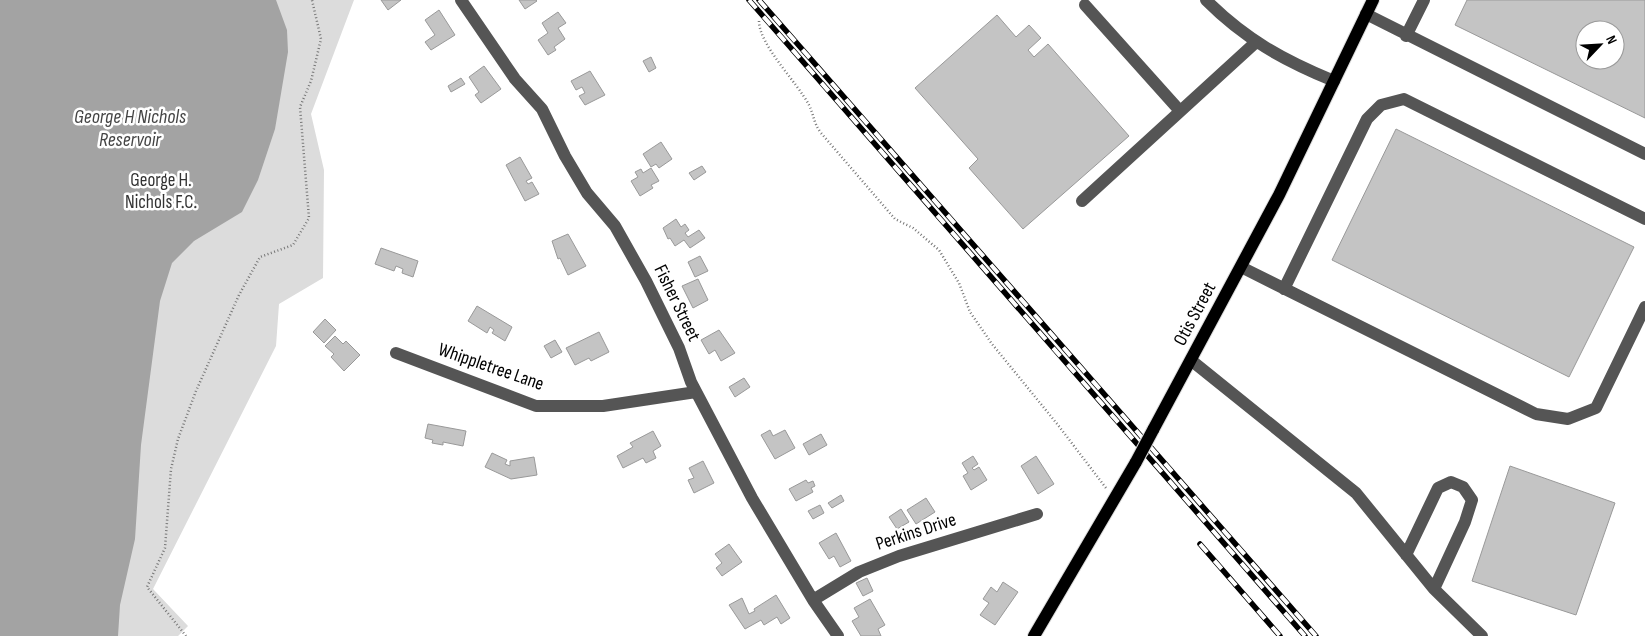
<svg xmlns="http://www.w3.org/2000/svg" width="1645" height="636" viewBox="0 0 1645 636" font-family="'Sofia Sans Condensed',sans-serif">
<rect width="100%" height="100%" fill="#fff"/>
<path fill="#dcdcdc" d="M0,0h354l-43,114 13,56 -1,108 -44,26 -3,42 -123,243 35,37 -10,10h-178z"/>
<path fill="#a3a3a3" d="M0,0h276l11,30 1,22 -13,77 -17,51 -16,32 -48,29 -22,22 -12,38 -19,144 -6,94 -15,66 -2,31h-118z"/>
<path fill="#c4c4c4" stroke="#999" fill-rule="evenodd" d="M381,0h20l-13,10z
M519,0h17l1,1 -12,8z
M1467,0h178v118l-190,-93zM1585,30h30v30h-30z
M439,10l16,25 -24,15 -6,-8 10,-7 -10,-15z
M558,12l8,11 -8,5 7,11 -11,8 2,3 -8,5 -10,-15 10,-7 -6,-10z
M997,15l19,22 13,-12 12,13 -13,12 6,7 14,-13 81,92 -106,93 -54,-61 9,-9 -63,-71z
M651,57l5,11 -7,4 -6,-11z
M484,66l17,23 -20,14 -6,-8 4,-3 -10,-15z
M590,71l15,24 -20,10 -6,-9 6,-3 -3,-6 -6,3 -5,-9z
M461,78l4,6 -14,8 -3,-6z
M1396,129l238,118 -65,130 -237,-117z
M661,142l11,17 -13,9 -3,-4 -5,3 -8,-13z
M520,157l12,21 -6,3 2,3 4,-2 7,12 -14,7 -19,-36z
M702,166l4,6 -12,8 -5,-7z
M651,168l8,13 -8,4 2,3 -13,8 -9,-15 7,-4 -3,-5 6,-3 2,4z
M676,219l5,8 4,-3 4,6 -4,3 3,4 11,-7 6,8 -15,10 -6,-8 -9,6 -5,-8 -2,1 -5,-11z
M568,234l18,32 -18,9 -8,-17 -2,1 -6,-18z
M381,248l37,13 -5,16 -11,-4 1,-4 -7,-3 -2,5 -19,-7z
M700,256l8,15 -13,6 -7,-15z
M698,279l10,21 -15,8 -11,-22z
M477,306l35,21 -7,14 -13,-8 2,-3 -4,-3 -3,6 -19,-12z
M325,319l11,11 -12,13 -11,-11z
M719,330l16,23 -14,8 -6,-11 -6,4 -8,-14z
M599,332l10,20 -18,9 -2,-3 -14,7 -9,-17z
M335,336l8,8 3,-3 14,14 -16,16 -13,-14 3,-3 -9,-8z
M555,340l7,12 -11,6 -7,-12z
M744,378l6,9 -15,10 -6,-10z
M428,424l38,7 -3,15 -20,-4v3l-11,-2 1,-3 -8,-2z
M770,430l3,6 12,-6 10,18 -20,11 -14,-24z
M653,431l8,15 -8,5 3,7 -10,5 -3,-5 -20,10 -6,-12 16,-9 -3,-4z
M821,434l6,11 -18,10 -6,-11z
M492,453l15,7 -2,4 5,2v-5l24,-4 3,18 -26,4 -26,-12z
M973,456l5,8 -6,4 2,2 5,-3 8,13 -16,10 -8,-14 5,-3 -6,-10z
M1036,456l18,28 -16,10 -17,-28z
M703,461l11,22 -20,10 -6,-13 6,-2 -5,-10z
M1510,466l105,37 -39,112 -104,-34z
M806,480l2,3 5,-2 2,5 -4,2 2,4 -17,9 -7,-12z
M841,495l3,6 -12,7 -4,-5z
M926,498l9,14 -19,12 -9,-14z
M820,505l4,8 -11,6 -5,-8z
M901,509l8,13 -12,7 -8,-12z
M836,533l15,28 -11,6 -6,-11 -5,3 -10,-16z
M729,544l13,18 -20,14 -6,-8 6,-5 -7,-9z
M867,578l6,13 -10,5 -7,-13z
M1003,582l15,10 -23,33 -15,-10 9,-12 -6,-4 8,-12 6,5z
M776,595l14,23 -9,6 -4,-7 -13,8 -3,-5 -16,9 -16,-24 13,-7 7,16 6,-3 -1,-2z
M870,599l15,26 -7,4 3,7h-20l-9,-15 7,-4 -5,-9z"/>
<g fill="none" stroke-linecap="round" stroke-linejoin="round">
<g stroke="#dbdbdb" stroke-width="14">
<path id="major" d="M1153,430l126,-235 94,-195
M1034,636l102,-174"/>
</g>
<path stroke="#777" stroke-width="2.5" stroke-dasharray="1 2.5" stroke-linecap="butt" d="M759,21c0,24 38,61 50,84 5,10 4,17 12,28l74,86 18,9 26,22 20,33 11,29 22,32 66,81 48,63
M186,636l-39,-49 18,-39 6,-79 7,-30 18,-48 43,-96 21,-38 33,-12 16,-27 -9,-111 11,-26 10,-42 -9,-39"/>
<path stroke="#555" stroke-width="12" d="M461,0l54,79 27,30 23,47 22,37 28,33 31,55 33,67 12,34 61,116 61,102 25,36
M1206,0c39,39 77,60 128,81
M1085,5l95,106
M1366,14l279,140
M1406,36l18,-36
M1082,201l173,-158
M1241,267l295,147 32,5 28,-11 49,-101
M1284,289l83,-170 14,-14 23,-6 241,120
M396,353l140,53h67l93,-14
M1192,361l164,132 78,96 48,47
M1406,555l32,-67 13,-6 12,5 9,13 -7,22 -31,67
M813,600l46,-28 40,-16 138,-42"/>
<use href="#major" stroke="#000" stroke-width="12"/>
<g stroke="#000" stroke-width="5.5">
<path id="rail" d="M749,0l556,636
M759,0l557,636
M1200,544l80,92"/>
</g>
<use href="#rail" stroke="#fff" stroke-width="4" stroke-dasharray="11" stroke-linecap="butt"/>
<g stroke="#dbdbdb" stroke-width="14" stroke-linecap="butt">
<path id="major-bridge" d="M1136,462l17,-32"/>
</g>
<use href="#major-bridge" stroke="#000" stroke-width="12"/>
</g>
<g text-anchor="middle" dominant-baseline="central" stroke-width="5" stroke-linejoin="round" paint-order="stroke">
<g font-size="19" fill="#333" stroke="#fff">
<text x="161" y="180">George H.<tspan x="161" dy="22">Nichols F.C.</tspan></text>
</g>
<g font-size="19" fill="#000" stroke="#fff">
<text transform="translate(677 303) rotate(64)">Fisher Street</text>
<text transform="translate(1195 314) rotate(-62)">Otis Street</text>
<text transform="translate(491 367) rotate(19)">Whippletree Lane</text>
<text transform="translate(916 532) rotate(-18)">Perkins Drive</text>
</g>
<g font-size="20" font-style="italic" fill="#444" stroke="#fff">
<text x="130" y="117">George H Nichols<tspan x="130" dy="23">Reservoir</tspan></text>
</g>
</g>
<g transform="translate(1600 45) rotate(65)"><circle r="24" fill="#ffffff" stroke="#999999"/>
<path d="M0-4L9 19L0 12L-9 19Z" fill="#000000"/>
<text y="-8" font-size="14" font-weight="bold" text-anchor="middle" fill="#000000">N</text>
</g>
</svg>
